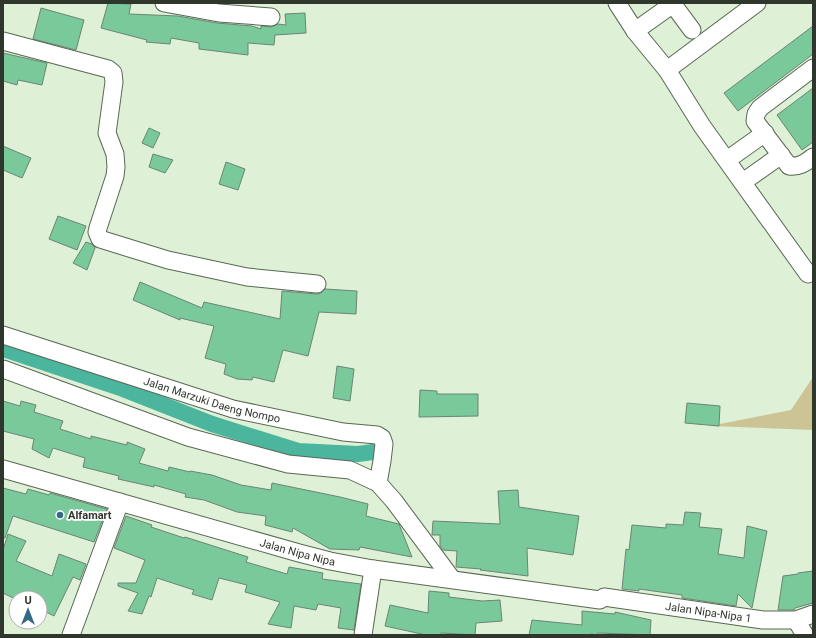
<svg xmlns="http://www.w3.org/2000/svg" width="816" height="638" viewBox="0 0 816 638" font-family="Roboto,sans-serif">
<rect width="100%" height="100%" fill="#def1d7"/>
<path fill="#ccc494" d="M813,377v53l-103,-4 81,-16z"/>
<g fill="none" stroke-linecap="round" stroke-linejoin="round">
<path stroke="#4cb59e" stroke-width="16" d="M3,349l120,40 89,35 86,27 60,3 15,-2"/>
</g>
<path fill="#79c99a" stroke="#6b8574" d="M108,3l23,1 -2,10 49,2 39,7 35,3 9,3v-3l10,1 7,-3 8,1 -1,-11 20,-1 1,20 -31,2 -1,10 -26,-2v12l-49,-6v-6l-28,-5 -1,6 -24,-2 1,-2 -46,-12z
M41,8l43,12 -8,30 -43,-11z
M813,26v28l-75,57 -14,-18z
M3,53l44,10 -5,22 -24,-5 -1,5 -14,-4z
M813,88v54l-11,8 -25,-35z
M149,128l11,5 -7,15 -11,-5z
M3,146l28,12 -9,20 -19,-8z
M153,154l20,6 -8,13 -16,-6z
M226,162l19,7 -7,21 -19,-6z
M58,216l28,10 -9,24 -28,-11z
M86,242l6,2 3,4 -8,22 -14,-7z
M140,282l62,26 2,-6 76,17 2,-28 34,3 5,-1 4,-4 32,2 -1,23 -37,-2 -11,44 -25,-6 -9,32 -21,-5 -1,3 -15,-1 -13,-5 2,-10 -21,-6 9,-32 -34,-8v2l-47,-20z
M337,366l17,3 -4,32 -17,-3z
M420,390l17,1v3h41v22l-59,1z
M3,401l17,5 1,-5 15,4 -2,7 29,9 -3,8 31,10v-3l36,9v-3l18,7 -6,14 29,8 1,-4 21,5v-1l22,4 29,10 30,5 1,-7 68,14 28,7 -2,12 33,8 13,33 -52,-10 -1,3 -29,-1 -37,-21 -1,4 -27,-7 1,-9 -29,-4 -33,-12 -19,-3 1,-3 -32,-9v2l-36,-8 1,-3 -36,-9 2,-9 -32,-10 -4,10 -17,-9 2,-10 -31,-8z
M687,403l33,3 -1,20 -34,-3z
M3,488l23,6 2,-5 21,6 1,-2 57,16 -13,33 -81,-26 -8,22h-2z
M518,490l1,17 60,9 -6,39 -46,-7 1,28 -48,-6 1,-1 -25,-2 1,-16 -14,-1 -3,-4v-11h-8l1,-14 67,3 -2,-33z
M685,512l16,1 -2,14 23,2 -4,25 26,4 3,-32 20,5 -15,77 -14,-14 -2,12 -54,-8v-3l-43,-6v2l-17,-2 4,-40 3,1 3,-25 34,3v-4l17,1z
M126,516l26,9 -1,2 33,11 1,-1 63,20 -2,5 41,12 2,-7 34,6 -1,6 39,5 -7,46 -16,-2 3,-20 -23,-4 -2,6 -22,-4 -3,22 -23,-4 12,-22 -35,-10 2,-7 -28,-7 -7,22 -20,-6 2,-4 -37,-12 -6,19 -2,-1 -7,18 -14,-3 10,-18 -20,-7v-3h18l9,-23 -31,-12z
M8,534l18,7 -10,20 36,15 7,-22 27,10 -6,16 -7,-3 -19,39 -14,-7v-11h-27l-10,-5v-43z
M813,571v32l-18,5 -1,2h-16l5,-34 15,-2v-1z
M429,591l20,2v4l33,4 18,-1 2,21 -26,2 -1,12 -34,-2v2h-15l-41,-9 5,-21 38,8z
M582,611l33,3v-2l36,8 -1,15 -52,-2 -1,2 -6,-1v1h-62l3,-15 50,5z"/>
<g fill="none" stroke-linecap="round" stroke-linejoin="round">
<g stroke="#586852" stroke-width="19">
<g id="minor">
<path d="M164,3l55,10 52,4"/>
<path d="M617,3l18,28 32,39 35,56 106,148"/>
<path d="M672,3l20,27"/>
<path d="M635,31l38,-27"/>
<path d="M3,41l105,28 5,4 1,9 -7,51 8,21 1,13 -1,9 -17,52 -1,4 3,7 68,21 79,17 70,7"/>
<path d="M813,68l-53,40 -4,6 -1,7 34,45c11,1 16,-3 24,-9"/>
<path d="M667,70l90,-67"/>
<path d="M727,160l38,-27"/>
<path d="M743,182l38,-27"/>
<path id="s1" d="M3,335l230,74 110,23 34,3 5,3 2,6 -2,17 -4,22"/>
<path d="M3,369l185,68 100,27 62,6 28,13 16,18 58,78"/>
<path id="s2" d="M3,469l296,84 31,8 43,8 227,31 4,-3 159,23h33l17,-6"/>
<path d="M796,620l9,15"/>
<path d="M71,635l49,-133"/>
<path d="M363,635l10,-66"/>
</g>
</g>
<use href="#minor" stroke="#fff" stroke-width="17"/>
</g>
<circle fill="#346a85" stroke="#fff" stroke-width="1.5" cx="60" cy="515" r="4"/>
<g text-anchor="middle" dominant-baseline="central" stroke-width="3.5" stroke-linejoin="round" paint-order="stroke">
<g font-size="11" fill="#2f362c" stroke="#fff">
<text stroke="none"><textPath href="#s1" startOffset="219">Jalan Marzuki Daeng Nompo</textPath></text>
<text stroke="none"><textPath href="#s2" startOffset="306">Jalan Nipa Nipa</textPath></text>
<text stroke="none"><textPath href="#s2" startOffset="723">Jalan Nipa-Nipa 1</textPath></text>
</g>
<g font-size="11" font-weight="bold" fill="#2f362c" stroke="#fff" text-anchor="start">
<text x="68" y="515">Alfamart</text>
</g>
</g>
<rect width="816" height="638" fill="none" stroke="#2f362c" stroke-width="8"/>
<g transform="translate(28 610)"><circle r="19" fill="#ffffff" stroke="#acafab"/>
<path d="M0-3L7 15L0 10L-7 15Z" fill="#346a85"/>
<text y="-6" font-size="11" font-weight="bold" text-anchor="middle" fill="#2f362c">U</text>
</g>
</svg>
